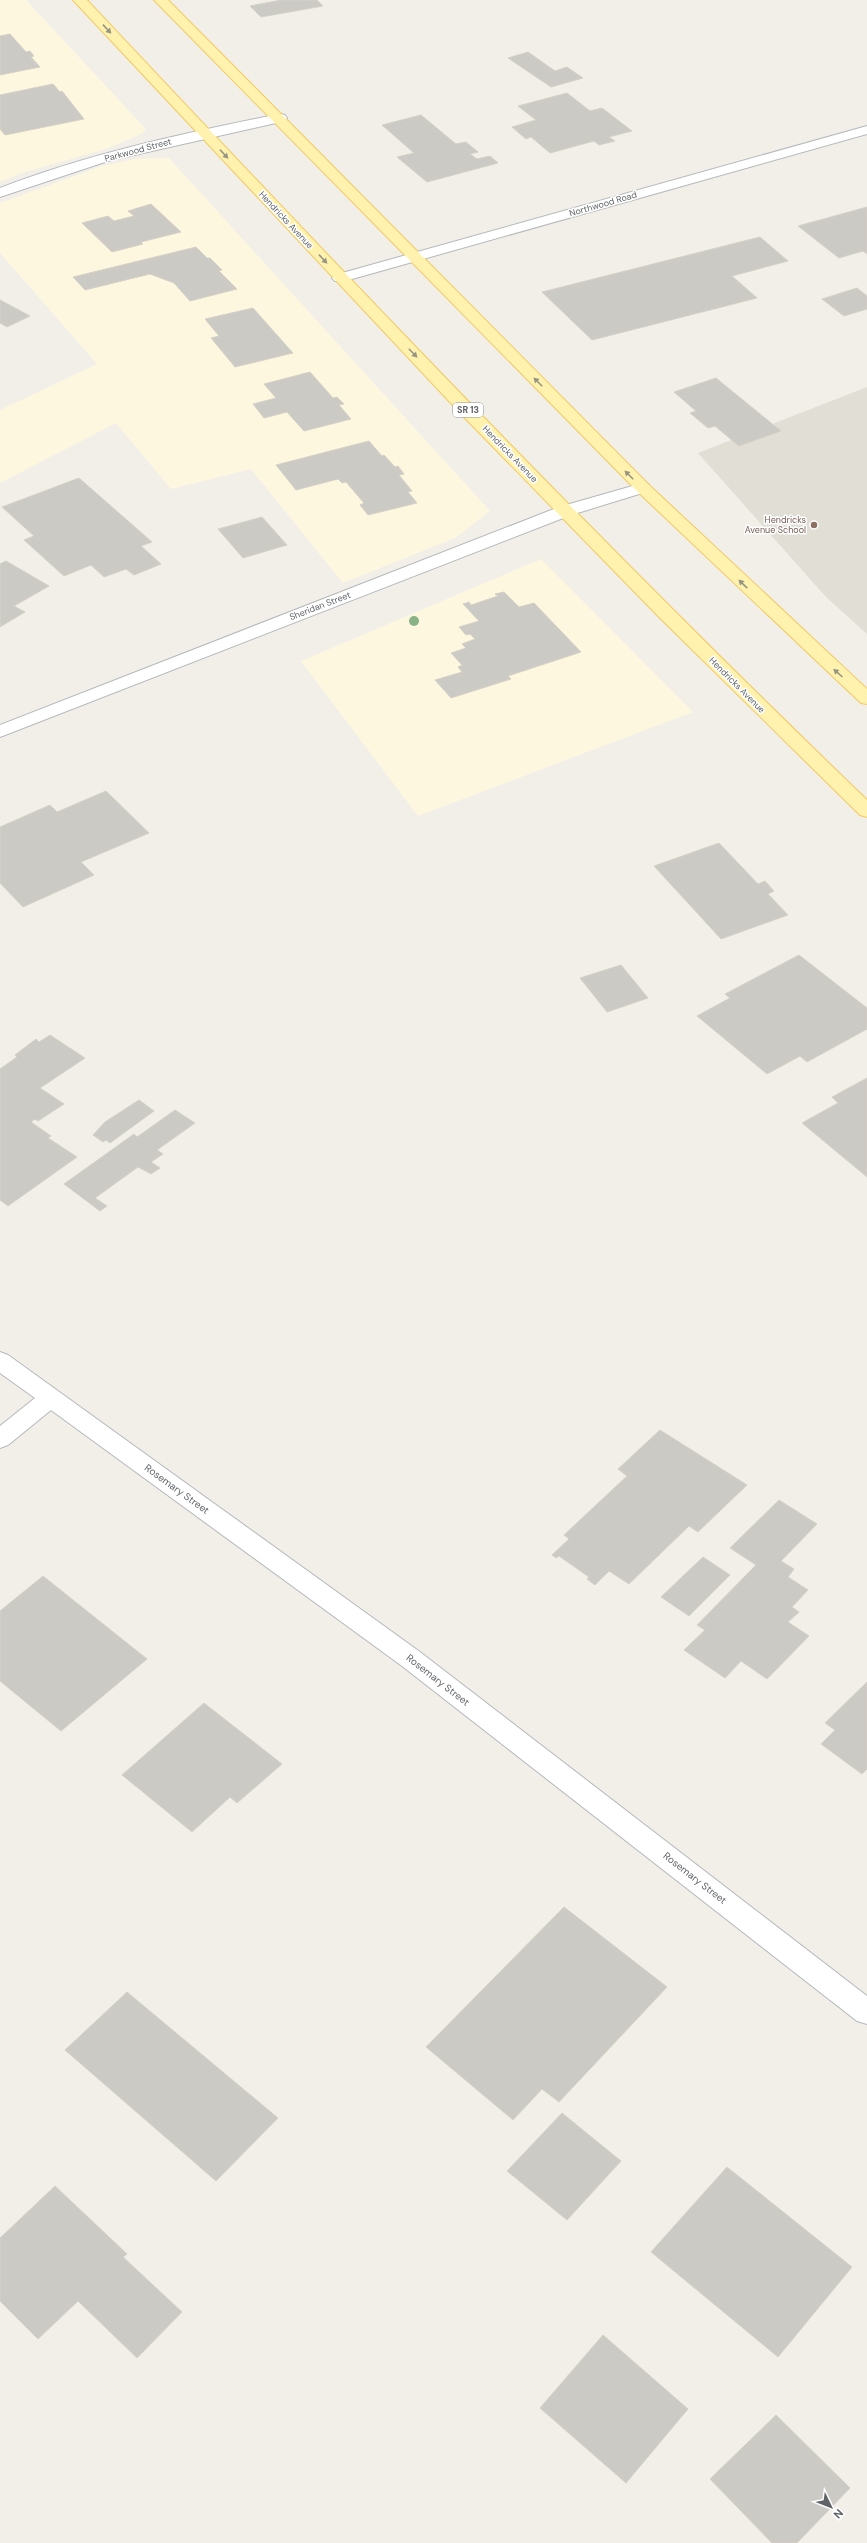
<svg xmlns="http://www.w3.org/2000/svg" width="867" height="2543" viewBox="0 0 867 2543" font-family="'DM Sans',sans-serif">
<rect width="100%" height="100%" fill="#f1efe8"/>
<path fill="#fef7e0" d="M0,0h26l120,129 -5,5 -35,15 -81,23 -25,10z
M169,158l321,353 -35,27 -112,45 -92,-114 -80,20 -55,-66 -116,60v-73l97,-46 -97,-111v-50l102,-37 33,-7z
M541,559l152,153 -275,104 -117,-155z"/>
<path fill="#e1ded6" d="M867,387v247l-41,-37 -128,-144z"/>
<path fill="#cccac5" stroke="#d6d1c6" d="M281,0h36l6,6 -62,11 -11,-11z
M10,34l16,18 4,-1 4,5 -3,1 9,10 -40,8v-39z
M528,52l27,19 12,-4 16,11 -32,9 -43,-29z
M53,84l7,8 2,-1 22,28 -79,16 -5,-6v-34z
M567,93l23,18 12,-3 30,23 -23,6 6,4 -16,4 -5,-4 -44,12 -19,-16 -5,2 -14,-12 24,-7 -18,-14z
M421,115l35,29 10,-2 12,10 -8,2 7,5 13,-3 8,7 -71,19 -30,-25 17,-4 -32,-28z
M151,204l30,28 -40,10 2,2 -31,8 -30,-29 26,-7 6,5 20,-5 -6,-5z
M867,207v47l-4,-3 -24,7 -41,-32z
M760,237l28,24 -56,15 25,22 -165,42 -50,-48z
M196,247l11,11h3l12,12 -3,1 18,18 -47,12 -16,-18 -24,-9 -65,16 -12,-13z
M857,288l10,8v13l-23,7 -22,-17z
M0,300l30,16 -23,11 -7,-4z
M253,308l40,45 -58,14 -24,-29 8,-2 -14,-17z
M310,372l23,26 4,-1 7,7 -5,1 12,14 -47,12 -17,-19 -23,6 -11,-14 23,-6 -12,-14z
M716,378l65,53 -42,15 -24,-20 -7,2 -18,-15 6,-2 -22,-19z
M369,441l13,15 2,-1 11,12 3,-1 6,8 -5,1 13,16 -4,1 9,11 -49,12 -8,-10 4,-2 -18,-21 -4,1 -4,-4 -42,11 -20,-25z
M79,478l73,64 -11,4 20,18 -27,11 -8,-6 -22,8 -13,-12 -27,11 -40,-36 10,-4 -32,-29z
M262,517l25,28 -44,13 -25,-29z
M6,561l43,25 -35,20 11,6 -25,15v-63z
M504,592l15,15 15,-4 47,49 -73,24 3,3 -60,19 -16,-18 27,-8 -4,-5 4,-2 -11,-12 15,-5 -4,-4 13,-5 -5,-5 -4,1 -7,-8 20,-6 -16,-17 6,-2 2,3 27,-9 -3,-2z
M106,791l43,42 -68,29 13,13 -71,32 -23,-24v-56l50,-22 7,7z
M719,843l39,41 7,-3 9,10 -6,3 20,21 -67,24 -67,-73z
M799,955l68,53v21l-60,33 -7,-6 -33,18 -70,-58 33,-18 -5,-4z
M621,965l27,33 -41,14 -27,-34z
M50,1035l35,23 -45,30 24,16 -26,17 -3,-2 -4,3 20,14 -3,2 29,19 -69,49 -8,-6v-131l17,-12 -2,-2 21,-16 3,3z
M867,1078v99l-65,-54 36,-20 -6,-6z
M139,1100l15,11 -44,32 -4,-3 -3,2 -10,-7 12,-13z
M175,1110l20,13 -38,27 6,4 -12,8 9,6 -9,6 -13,-7 -43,31 12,8 -7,5 -36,-27 70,-50 3,3z
M660,1430l87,55 -49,47 -9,-6 -60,58 -20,-13 -14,14 -8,-6 2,-2 -30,-21 -3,2 -4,-3 17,-16 -5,-4 63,-59 -9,-7z
M779,1500l38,24 -36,37 13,8 -6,8 20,13 -16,17 7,5 -11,10 21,14 -42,43 -26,-18 -16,17 -41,-28 21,-20 -8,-5 59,-60 -26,-17z
M703,1557l27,18 -41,41 -28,-19z
M43,1576l104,83 -86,72 -61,-50v-70z
M867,1682v87l-5,5 -41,-30 14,-14 -10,-7z
M204,1703l78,61 -45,39 -7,-6 -38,35 -70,-57z
M564,1907l103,80 -108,115 -17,-13 -29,31 -87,-73z
M127,1992l151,126 -62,63 -151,-131z
M562,2113l59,48 -54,59 -60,-49z
M727,2167l125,100 -74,90 -127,-105z
M55,2186l72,68 -4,3 59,55 -45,46 -59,-57 -40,38 -38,-38v-63z
M603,2335l85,74 -62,74 -86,-75z
M776,2415l74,73 -53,55h-25l-62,-64z"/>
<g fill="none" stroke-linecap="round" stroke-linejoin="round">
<g stroke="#b5b8bc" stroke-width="2">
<path id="street" d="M280,114l5,1 2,3 -2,3 -177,40 -108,36v-9c91,-35 185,-55 280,-74z
M867,126v8l-522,147h-10l-3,-3 3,-3z
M643,483l6,2 2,3 -2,3 -78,24 -571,222v-12l559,-218z
M0,1352l8,3 412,297 447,344v28l-10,-3 -455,-355 -351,-256 -43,35 -8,3v-22l35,-28 -35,-25z"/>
</g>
<g stroke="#f2c960" stroke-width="2">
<path id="primary" d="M73,0h14c255,272 512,542 780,800v17l-7,-2 -201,-198 -197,-202z
M154,0h14l481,485 218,204v15l-6,-1 -224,-212z"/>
</g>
<use href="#street" fill="#fff" fill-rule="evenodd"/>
<use href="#primary" fill="#fff2af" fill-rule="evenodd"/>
</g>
<circle fill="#89b387" cx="414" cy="621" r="5"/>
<defs><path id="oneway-solid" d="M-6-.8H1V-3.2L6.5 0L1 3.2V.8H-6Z"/></defs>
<g fill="#979581">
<use href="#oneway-solid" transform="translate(107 29) rotate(47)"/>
<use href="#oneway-solid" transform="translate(224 154) rotate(47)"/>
<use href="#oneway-solid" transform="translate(323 259) rotate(47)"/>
<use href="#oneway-solid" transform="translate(413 353) rotate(46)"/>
<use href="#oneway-solid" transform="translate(538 382) rotate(-135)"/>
<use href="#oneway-solid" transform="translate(629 475) rotate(-135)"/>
<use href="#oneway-solid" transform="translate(743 584) rotate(-136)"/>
<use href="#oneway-solid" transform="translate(838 673) rotate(-138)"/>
</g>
<circle fill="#8d6e63" stroke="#fff" stroke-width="1.5" cx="814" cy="525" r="4"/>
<g text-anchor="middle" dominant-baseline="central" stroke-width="3" stroke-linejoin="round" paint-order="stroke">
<g font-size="9" fill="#5f6368" stroke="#fff">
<text transform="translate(138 150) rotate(-15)">Parkwood Street</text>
<text transform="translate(603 204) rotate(-16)">Northwood Road</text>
<text transform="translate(286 220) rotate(47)">Hendricks Avenue</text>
<text transform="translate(510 454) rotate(46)">Hendricks Avenue</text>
<text transform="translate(320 606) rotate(-21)">Sheridan Street</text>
<text transform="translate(737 685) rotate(45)">Hendricks Avenue</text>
</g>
<rect fill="#fff" stroke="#8f9295" stroke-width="1" x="453" y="403" width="30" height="14" rx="3"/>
<g font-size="9" font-weight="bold" fill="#5f6368">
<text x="468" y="410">SR 13</text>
</g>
<g font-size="9" fill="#785e54" stroke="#fff" text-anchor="end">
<text x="806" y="520">Hendricks<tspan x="806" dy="10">Avenue School</tspan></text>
</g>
<g font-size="10" fill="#5f6368" stroke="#fff">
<text transform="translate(177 1489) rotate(36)">Rosemary Street</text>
<text transform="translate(438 1680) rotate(38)">Rosemary Street</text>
<text transform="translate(695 1878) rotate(38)">Rosemary Street</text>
</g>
</g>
<g transform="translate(831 2507) rotate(133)" stroke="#ffffff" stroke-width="3" paint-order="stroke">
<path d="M0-3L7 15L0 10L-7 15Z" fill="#5f6368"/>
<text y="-6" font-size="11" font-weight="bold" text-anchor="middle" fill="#5f6368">N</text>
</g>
</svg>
